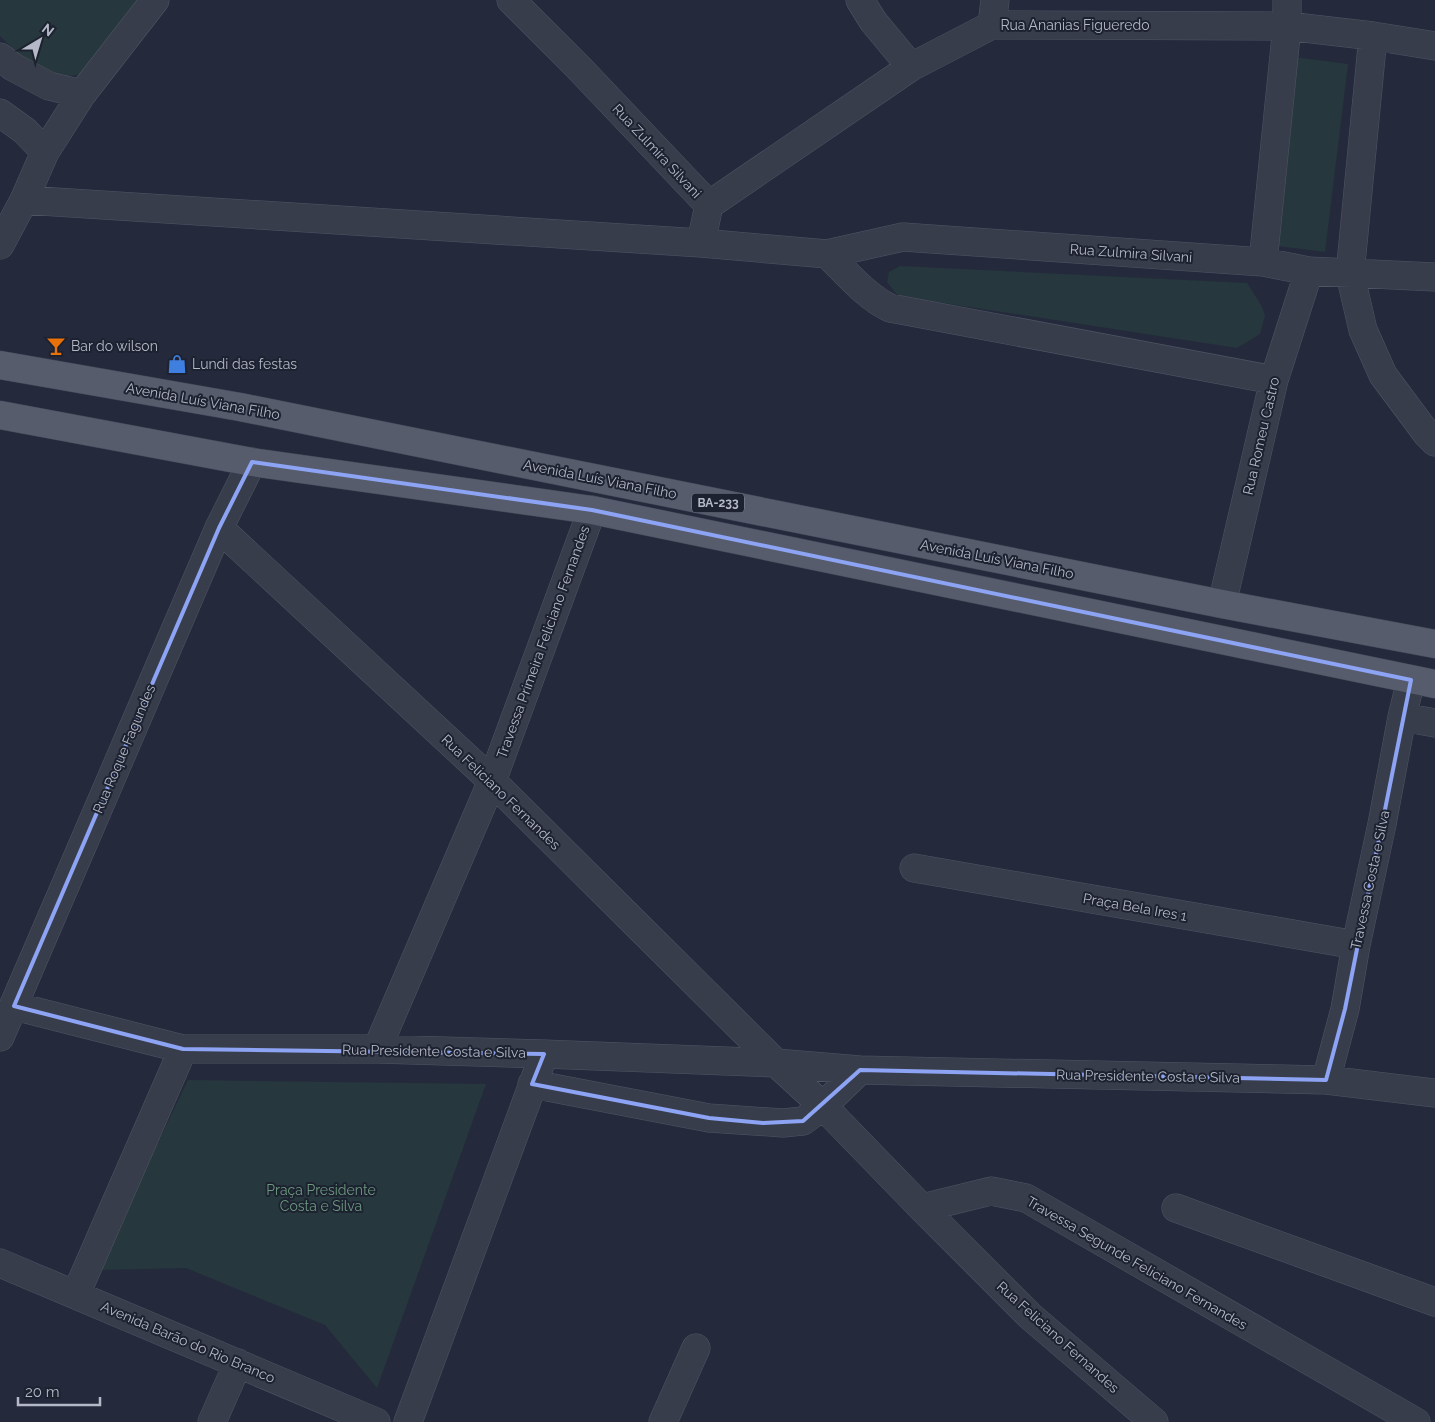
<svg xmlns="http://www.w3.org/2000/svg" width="1435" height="1422" viewBox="0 0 1435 1422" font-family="Raleway,sans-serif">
<rect width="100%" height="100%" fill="#242a3c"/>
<path fill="#26373d" d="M0,0h141l-56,74 -41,5 -44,-43z
M1285,56l63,8 -23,188 -63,-8z
M900,266l347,17 14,22 4,10 -5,19 -23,14 -339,-52 -11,-14 2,-10z
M188,1080l298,4 -109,304 -52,-63 -139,-57 -89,2z"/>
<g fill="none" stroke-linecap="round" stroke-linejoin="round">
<g stroke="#505564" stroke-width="29">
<path id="minor" d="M511,0l68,68 130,137 -8,38 126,11 76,-17 360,25 46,9 126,6
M860,0l13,21 38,46
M992,25l3,-25
M1373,36l-23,238 13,56 20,45 44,59 8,8
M0,57l13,10 36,19 33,8
M0,113l25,18 20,21
M24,200l677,43
M709,205l202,-138 81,-42 295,1 86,10 62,10
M0,245l24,-45 21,-48 37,-58 73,-94
M827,254c20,19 38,42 63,54l384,72
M1263,262l24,-236v-26
M219,528l273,253 284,282 47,43 99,102 69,-17 35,7 390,224
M1222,604l52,-224 35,-109
M1402,717l33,6
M914,868l442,77
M14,1006l169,43h194l167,5 232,9 84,7 466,10 109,13
M0,1037l219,-509 33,-66
M377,1049l115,-268 100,-271
M1326,1080l19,-71 11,-64 26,-121 20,-107 9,-37
M532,1084l177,34 74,5 20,-2 20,-15 37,-36
M922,1208l108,108 124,106
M1176,1208l259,94
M0,1263l376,159
M76,1294l107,-245
M212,1422l26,-59
M408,1422l136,-368
M663,1422l33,-74"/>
</g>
<g stroke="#414655" stroke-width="29">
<path id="major" d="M0,365l240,42 982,197 213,40
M0,415l252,47 340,48 843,174"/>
</g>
<use href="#minor" stroke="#383d4c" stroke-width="28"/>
<use href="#major" stroke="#565c6c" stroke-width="28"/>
</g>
<path fill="none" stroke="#8da3f4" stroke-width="4" stroke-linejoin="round" d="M252,462l340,48 819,170 -66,329 -19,71 -466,-10 -57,51 -40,2 -54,-5 -177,-34 12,-30 -361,-5 -169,-43 205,-478z"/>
<defs>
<g id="bar-bare" transform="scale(1.5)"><path d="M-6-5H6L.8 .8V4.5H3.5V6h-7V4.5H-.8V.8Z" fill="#e8710a" stroke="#1d2231" stroke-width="2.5" paint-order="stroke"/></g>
<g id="shop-bare" transform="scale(1.5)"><path d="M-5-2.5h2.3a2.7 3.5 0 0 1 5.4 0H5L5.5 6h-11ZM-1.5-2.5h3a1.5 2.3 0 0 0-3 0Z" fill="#3f7fe0" stroke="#1d2231" stroke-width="2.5" paint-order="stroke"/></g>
</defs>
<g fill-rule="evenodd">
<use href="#bar-bare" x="56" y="346"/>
<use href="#shop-bare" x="177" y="364"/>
</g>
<g text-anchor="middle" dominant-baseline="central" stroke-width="4" stroke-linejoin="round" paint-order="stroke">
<rect fill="#1d2231" stroke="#878b9a" stroke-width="1" x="692" y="493.5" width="52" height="19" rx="4"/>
<g font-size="12" font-weight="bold" fill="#b4b8c7">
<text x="718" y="503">BA-233</text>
</g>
<g font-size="14" fill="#b4b8c7" stroke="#1d2231">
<text x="1075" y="25">Rua Ananias Figueredo</text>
<text transform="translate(657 151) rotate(47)">Rua Zulmira Silvani</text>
<text transform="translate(1131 253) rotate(4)">Rua Zulmira Silvani</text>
<text transform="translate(203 401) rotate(10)">Avenida Luís Viana Filho</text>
<text transform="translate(1261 436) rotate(-77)">Rua Romeu Castro</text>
<text transform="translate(600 479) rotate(11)">Avenida Luís Viana Filho</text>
<text transform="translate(997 559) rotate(11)">Avenida Luís Viana Filho</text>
<text transform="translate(543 642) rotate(-70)">Travessa Primeira Feliciano Fernandes</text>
<text transform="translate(124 749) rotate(-67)">Rua Roque Fagundes</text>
<text transform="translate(501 792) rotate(44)">Rua Feliciano Fernandes</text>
<text transform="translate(1370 880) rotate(-78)">Travessa Costa e Silva</text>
<text transform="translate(1135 907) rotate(10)">Praça Bela Ires 1</text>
<text transform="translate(434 1051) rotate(1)">Rua Presidente Costa e Silva</text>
<text transform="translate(1148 1076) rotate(1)">Rua Presidente Costa e Silva</text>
<text transform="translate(1137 1263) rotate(30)">Travessa Segunde Feliciano Fernandes</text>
<text transform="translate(1058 1337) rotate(42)">Rua Feliciano Fernandes</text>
<text transform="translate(188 1342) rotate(23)">Avenida Barão do Rio Branco</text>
</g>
<g font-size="14" fill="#b4b8c7" stroke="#1d2231" text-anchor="start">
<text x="71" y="346">Bar do wilson</text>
<text x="192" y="364">Lundi das festas</text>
</g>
<g font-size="14" fill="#6c987d" stroke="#1d2231">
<text x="321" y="1190">Praça Presidente<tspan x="321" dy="16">Costa e Silva</tspan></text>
</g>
</g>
<g transform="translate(40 40) rotate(38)" stroke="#1d2231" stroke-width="4" paint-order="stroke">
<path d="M0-4L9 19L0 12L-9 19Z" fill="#b4b8c7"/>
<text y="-8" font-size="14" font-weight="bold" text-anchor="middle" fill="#b4b8c7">N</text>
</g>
<path d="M18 1397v8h82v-8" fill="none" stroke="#b4b8c7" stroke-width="2.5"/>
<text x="25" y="1397" font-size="15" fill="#b4b8c7" stroke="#1d2231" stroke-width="4" paint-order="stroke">20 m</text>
</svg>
